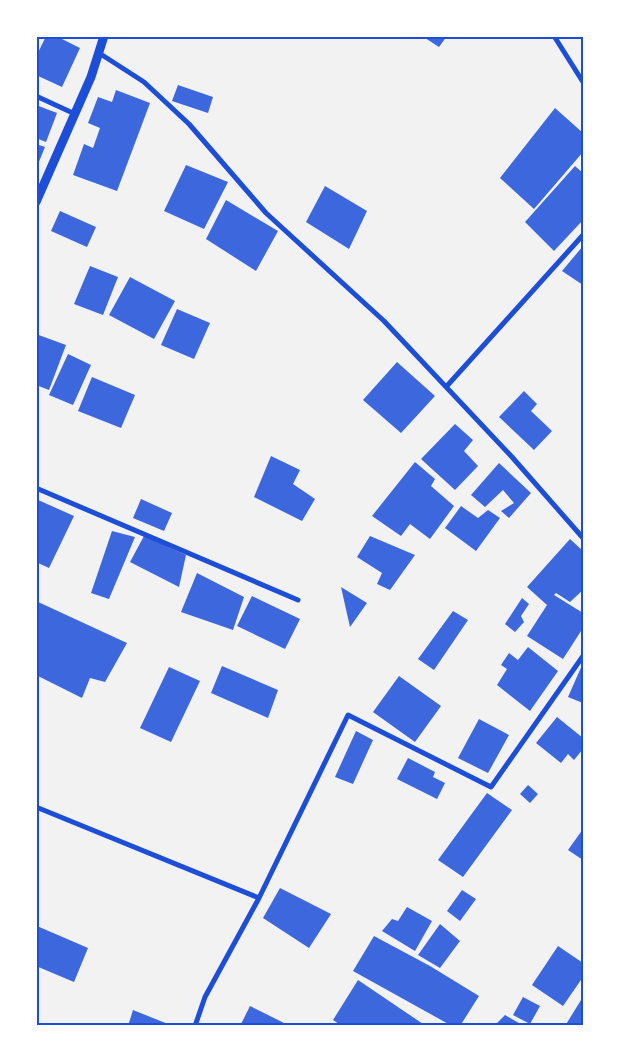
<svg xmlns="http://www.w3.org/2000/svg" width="619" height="1062" viewBox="0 0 619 1062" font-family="Jost,sans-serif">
<rect width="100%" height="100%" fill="#f2f2f2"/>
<path fill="#3d67dc" d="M46,36h10l24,12 -18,39 -26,-12v-18z
M422,36h25l-8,11z
M178,85l35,12 -5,16 -36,-12z
M116,90l34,13 -33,88 -44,-16 11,-31 9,4 7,-20 -12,-5 10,-26 14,5z
M36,105l21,8 -11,29 -10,-4z
M555,108l28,25v19l-49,57 -34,-31z
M36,144l9,3 -9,22z
M186,165l42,17 -24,47 -40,-18z
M575,166l8,7v47l-29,31 -29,-29z
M325,186l42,25 -18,38 -43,-27z
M226,200l52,31 -22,40 -50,-32z
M60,211l36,16 -9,20 -36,-16z
M583,246v39l-21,-14z
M90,266l28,11 -15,38 -29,-11z
M130,277l45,24 -21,38 -45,-24z
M177,309l33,14 -16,36 -33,-14z
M36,334l30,11 -17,45 -13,-5z
M68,354l23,11 -18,40 -24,-10z
M397,362l38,34 -34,37 -38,-33z
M92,377l43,18 -14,33 -43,-17z
M524,391l13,13 -6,7 21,20 -18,19 -35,-33z
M455,424l18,16 -9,11 14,15 -23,24 -34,-31z
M271,456l29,14 -7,14 22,15 -13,22 -48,-24z
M415,462l20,17 -4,7 23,20 -24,33 -20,-15 -9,12 -29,-20z
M499,463l32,30 -22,25 -8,-7 13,-8 -11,-13 -18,17 -14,-12z
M36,499l38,17 -25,52 -13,-6z
M141,499l31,14 -8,18 -31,-13z
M461,506l17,12 10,-8 12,8 -24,33 -31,-23z
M112,531l23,6 -26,62 -18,-6z
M144,536l42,19 -7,32 -49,-25z
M370,536l45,19 -25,35 -13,-6 5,-11 -25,-16z
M570,539l13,12v39l-13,12 -14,-9 -2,2 29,18v15l-20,31 -36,-23 20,-31 -20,-18z
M197,573l47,24 -11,33 -52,-18z
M341,587l26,16 -17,24z
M252,596l48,23 -15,30 -48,-23z
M522,598l7,6 -8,12 3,6 -9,10 -10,-8z
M36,601l91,42 -22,39 -15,-4 -8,20 -46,-23z
M453,611l15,9 -34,50 -16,-11z
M528,647l30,24 -28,40 -33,-26 10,-16 -6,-4 8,-12 9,7z
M583,663v40l-15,-6z
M222,666l56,24 -10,28 -57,-25z
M169,667l31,14 -29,61 -31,-14z
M399,676l42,30 -26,36 -42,-30z
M557,717l26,21v11l-9,11 -6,-6 -7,9 -25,-20z
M479,719l30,16 -21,38 -30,-15z
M356,731l17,9 -20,44 -18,-7z
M408,758l27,14 -2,5 12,6 -8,16 -40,-20z
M528,785l10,9 -8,9 -10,-9z
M487,793l25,17 -49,67 -25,-17z
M583,829v31l-15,-10z
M280,888l51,26 -22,34 -46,-30z
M462,890l14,9 -16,22 -13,-10z
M407,907l25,14 -17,30 -33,-20 10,-12 6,2z
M440,924l20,17 -20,27 -22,-13z
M37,926l51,22 -14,34 -38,-16v-38z
M374,936l56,30 49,30 -19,30h-8l-99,-55z
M558,946l25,17v14l-20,29 -31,-21z
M358,980l68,46h-84l-9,-6z
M523,997l17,9 -10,18 -17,-9z
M581,1000l2,1v25h-18z
M250,1006l36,18v2h-46z
M133,1010l40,16h-45z
M505,1015l19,11h-30z"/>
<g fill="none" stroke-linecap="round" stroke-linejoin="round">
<path stroke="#1d4ed8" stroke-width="5" d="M554,36l29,46
M99,53l45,29 45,42 77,89 118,108 128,136 71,81
M36,96l39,18
M446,387l137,-152
M36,488l262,112
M36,807l223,91
M195,1026l10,-29 54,-99 89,-183 143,72 92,-131"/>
<path stroke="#1d4ed8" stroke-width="9" d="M36,202l55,-125 13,-41"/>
</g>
<rect width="619" height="1062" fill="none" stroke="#ffffff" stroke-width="75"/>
<rect x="38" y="38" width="544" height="986" fill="none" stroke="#1d4ed8" stroke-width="2"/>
</svg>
